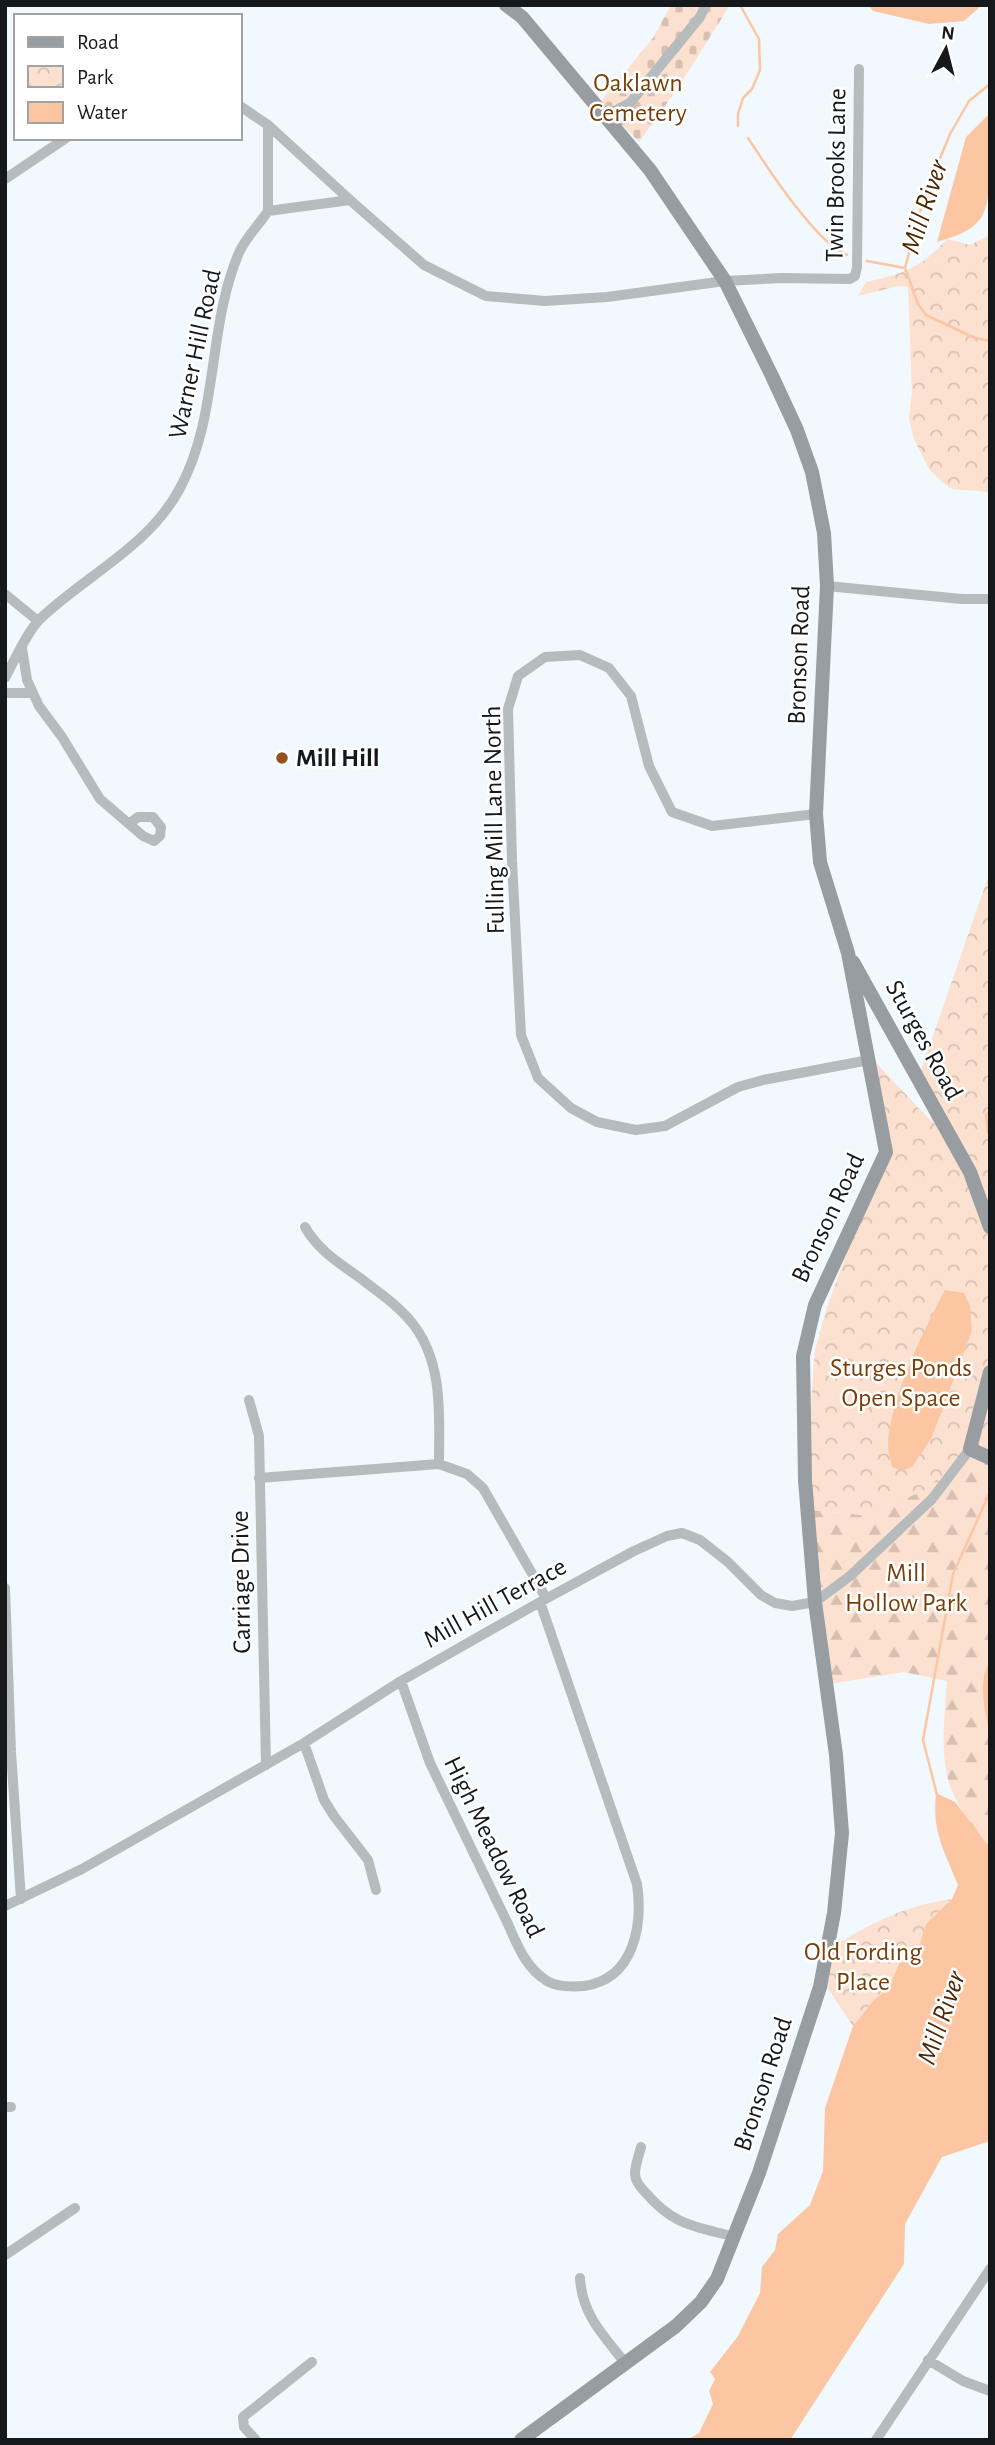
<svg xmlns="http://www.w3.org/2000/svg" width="995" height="2445" viewBox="0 0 995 2445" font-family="'Alegreya Sans',sans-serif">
<defs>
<pattern id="forest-firs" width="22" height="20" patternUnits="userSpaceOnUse" patternTransform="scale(1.75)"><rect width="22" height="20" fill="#fce1d0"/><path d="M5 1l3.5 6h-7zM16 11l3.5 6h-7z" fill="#d7c0b2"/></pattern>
<pattern id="cemetery-stones" width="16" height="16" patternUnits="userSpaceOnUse" patternTransform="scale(1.75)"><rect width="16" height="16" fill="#fce1d0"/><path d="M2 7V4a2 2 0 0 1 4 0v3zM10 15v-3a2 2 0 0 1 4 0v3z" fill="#d7c0b2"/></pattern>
<pattern id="park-crowns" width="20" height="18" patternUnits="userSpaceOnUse" patternTransform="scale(1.75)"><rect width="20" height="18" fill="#fce1d0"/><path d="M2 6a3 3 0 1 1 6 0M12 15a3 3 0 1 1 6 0" fill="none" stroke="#d7c0b2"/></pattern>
</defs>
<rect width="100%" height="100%" fill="#f1f9fe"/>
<path fill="url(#forest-firs)" d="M978,1446l12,7v399c-14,-21 -32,-43 -40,-66 -11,-34 -5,-71 -3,-105l-43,-9 -75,12 -18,-174 51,5z"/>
<path fill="url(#cemetery-stones)" d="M671,5h59l-54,86 -37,51 -39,-40 53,-64z"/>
<path fill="url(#park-crowns)" d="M990,235v257l-38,-3 -10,-7 -13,-13 -15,-30 -5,-20 3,-27 -4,-105 -9,-1 -41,10 8,-14c37,-8 55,-14 81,-43l23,6z
M990,872v581l-12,-7 -56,46 -60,23 -51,-5 -2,-84 6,-76 12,-43 57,-156 -9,-89 59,62 -18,-40z
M952,1899l-26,25 -12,40 -14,-3 -11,27 -15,12 -21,26 -26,-39 8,-42c39,-23 71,-40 117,-46z"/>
<path fill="#fcc6a2" d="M868,5h114l-18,16 -35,3 -56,-13z
M990,113c0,28 5,83 -9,105 -10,14 -28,19 -44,24l29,-105z
M945,1290l19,3 6,13 2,25 -41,108 -19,28 -10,4 -10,-4c-1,-7 -4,-15 -4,-22 1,-43 36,-116 57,-155z
M990,1661v74c-5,-25 -13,-52 0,-74z
M936,1793l19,9 35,46v293l-48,16 -37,67 -1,40 -114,176h-103l12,-7 14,-29 -4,-13 6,-12 -5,-7 28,-36 22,-43 2,-26 13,-17 3,-16 32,-29 13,-34 2,-63 28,-82 21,-26 15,-12 11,-27 14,2 12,-39 26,-25 6,-14c-14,-35 -26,-52 -22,-92z"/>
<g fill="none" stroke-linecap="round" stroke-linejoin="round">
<path stroke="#fcc6a2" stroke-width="2.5" d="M990,84l-21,17 -19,33 -26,63 -19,71 13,36 8,11 49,23 15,3
M738,126v-12l5,-16 9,-9 8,-19 -1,-31 -19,-34
M748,138c19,29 68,105 99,117
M867,261l38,7
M990,1111l-4,4 2,18 2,1
M937,1795l-14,-55 30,-166 37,-82"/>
<path stroke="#b6bbbd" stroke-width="10" d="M240,106l28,19 82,75
M605,116l25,-13 70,-86 6,-12
M268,125v86
M615,128l15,-24
M5,179l61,-41
M827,586l135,13h28
M5,594l33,27
M22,648l5,32 12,26 23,31 38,62 43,37 11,5 6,-5 1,-9 -8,-10h-15l-9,7
M5,678c9,-17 22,-46 35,-59 46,-44 107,-71 139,-129 40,-72 28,-160 59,-235 6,-16 21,-30 30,-44l82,-11 74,65 62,31 59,5 62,-4 118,-16 56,-3 69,1 5,-3 2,-9 2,-198
M5,693h28
M816,814l-104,12 -40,-14 -23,-46 -18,-70 -22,-28 -29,-13 -35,2 -27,19 -10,33 4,152 9,174 17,43 33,30 26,14 39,8 29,-4 73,-39 25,-7 106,-20
M305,1227c13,23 34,36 55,51 18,14 38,27 53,46 31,40 26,93 26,140
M249,1400l10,36 7,329
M259,1478l180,-14 28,10 16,14 63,110
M5,1588l6,164 10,147
M401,1681l29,82 78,161c9,21 18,44 39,57 10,6 25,6 37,5 50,-7 59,-60 53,-102l-97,-282
M304,1743l20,57 10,16 34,44 8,30
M5,1906l77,-37 222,-126 97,-62 139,-79 94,-51 33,-15 15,-3 18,7 28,22 33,33 14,8 17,3 23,-4 35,-26 82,-77 38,-50
M5,2107h6
M641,2147c-2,8 -6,18 -6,27 0,7 5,13 10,18 29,34 49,34 90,45
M5,2255l70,-47
M580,2278c2,37 24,58 46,86
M928,2360l35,21 27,10
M256,2440l-12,-13 -1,-10 69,-55
M876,2440l114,-171"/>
<path stroke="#979da1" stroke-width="14" d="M506,5l16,12 128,153 75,111 47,95 25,54 15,42 12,61 3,53 -11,228 4,48 28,91 38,199 -71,153 -12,51 2,124 10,122 21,153 6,78 -8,80 -14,74 -61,186 -42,106 -16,23 -25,24 -155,114
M853,962l117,210 20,55
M990,1372l-20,77 20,9"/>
</g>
<circle fill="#93521e" stroke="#fff" stroke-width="2.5" cx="282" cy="758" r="7"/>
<g text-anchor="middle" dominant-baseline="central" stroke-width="5" stroke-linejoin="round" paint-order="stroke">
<g font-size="26" fill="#793e08" stroke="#fff">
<text x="638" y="83">Oaklawn<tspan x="638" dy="30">Cemetery</tspan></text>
<text x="901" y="1368">Sturges Ponds<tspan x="901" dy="30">Open Space</tspan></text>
<text x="906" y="1573">Mill<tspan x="906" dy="30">Hollow Park</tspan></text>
<text x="863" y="1952">Old Fording<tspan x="863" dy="30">Place</tspan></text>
</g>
<g font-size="26" fill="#16191c" stroke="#fff">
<text transform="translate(836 175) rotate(-89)">Twin Brooks Lane</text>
<text transform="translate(195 354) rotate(-78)">Warner Hill Road</text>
<text transform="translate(799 655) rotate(-88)">Bronson Road</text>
<text transform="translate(494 820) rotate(-91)">Fulling Mill Lane North</text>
<text transform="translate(924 1040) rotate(61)">Sturges Road</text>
<text transform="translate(828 1218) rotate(-65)">Bronson Road</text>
<text transform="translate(241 1582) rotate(-91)">Carriage Drive</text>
<text transform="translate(495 1603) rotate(-29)">Mill Hill Terrace</text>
<text transform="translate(494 1847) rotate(64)">High Meadow Road</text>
<text transform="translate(763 2084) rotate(-72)">Bronson Road</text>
</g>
<g font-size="26" font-weight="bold" fill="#16191c" stroke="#fff" text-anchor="start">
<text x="296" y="758">Mill Hill</text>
</g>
<g font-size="28" font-style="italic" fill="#4f2602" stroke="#fff">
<text transform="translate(925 207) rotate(-72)">Mill River</text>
<text transform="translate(942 2018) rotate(-71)">Mill River</text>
</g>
</g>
<rect width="995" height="2445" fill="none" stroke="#16191c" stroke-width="14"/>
<rect x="14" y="14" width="228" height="126" fill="#ffffff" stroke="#a2a3a4" stroke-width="2"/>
<rect x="28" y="37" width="35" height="10" fill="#979da1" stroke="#a2a3a4" stroke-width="2"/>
<text x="77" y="49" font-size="21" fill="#16191c">Road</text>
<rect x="28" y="66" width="35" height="21" fill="url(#park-crowns)" stroke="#a2a3a4" stroke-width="2"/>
<text x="77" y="84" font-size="21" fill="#16191c">Park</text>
<rect x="28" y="102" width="35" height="21" fill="#fcc6a2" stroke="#a2a3a4" stroke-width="2"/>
<text x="77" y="119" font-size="21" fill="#16191c">Water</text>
<g transform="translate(946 49) rotate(7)" stroke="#ffffff" stroke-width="5" paint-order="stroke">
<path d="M0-5L12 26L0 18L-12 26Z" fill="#16191c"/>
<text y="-10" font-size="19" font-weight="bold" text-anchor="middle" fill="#16191c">N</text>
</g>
</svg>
